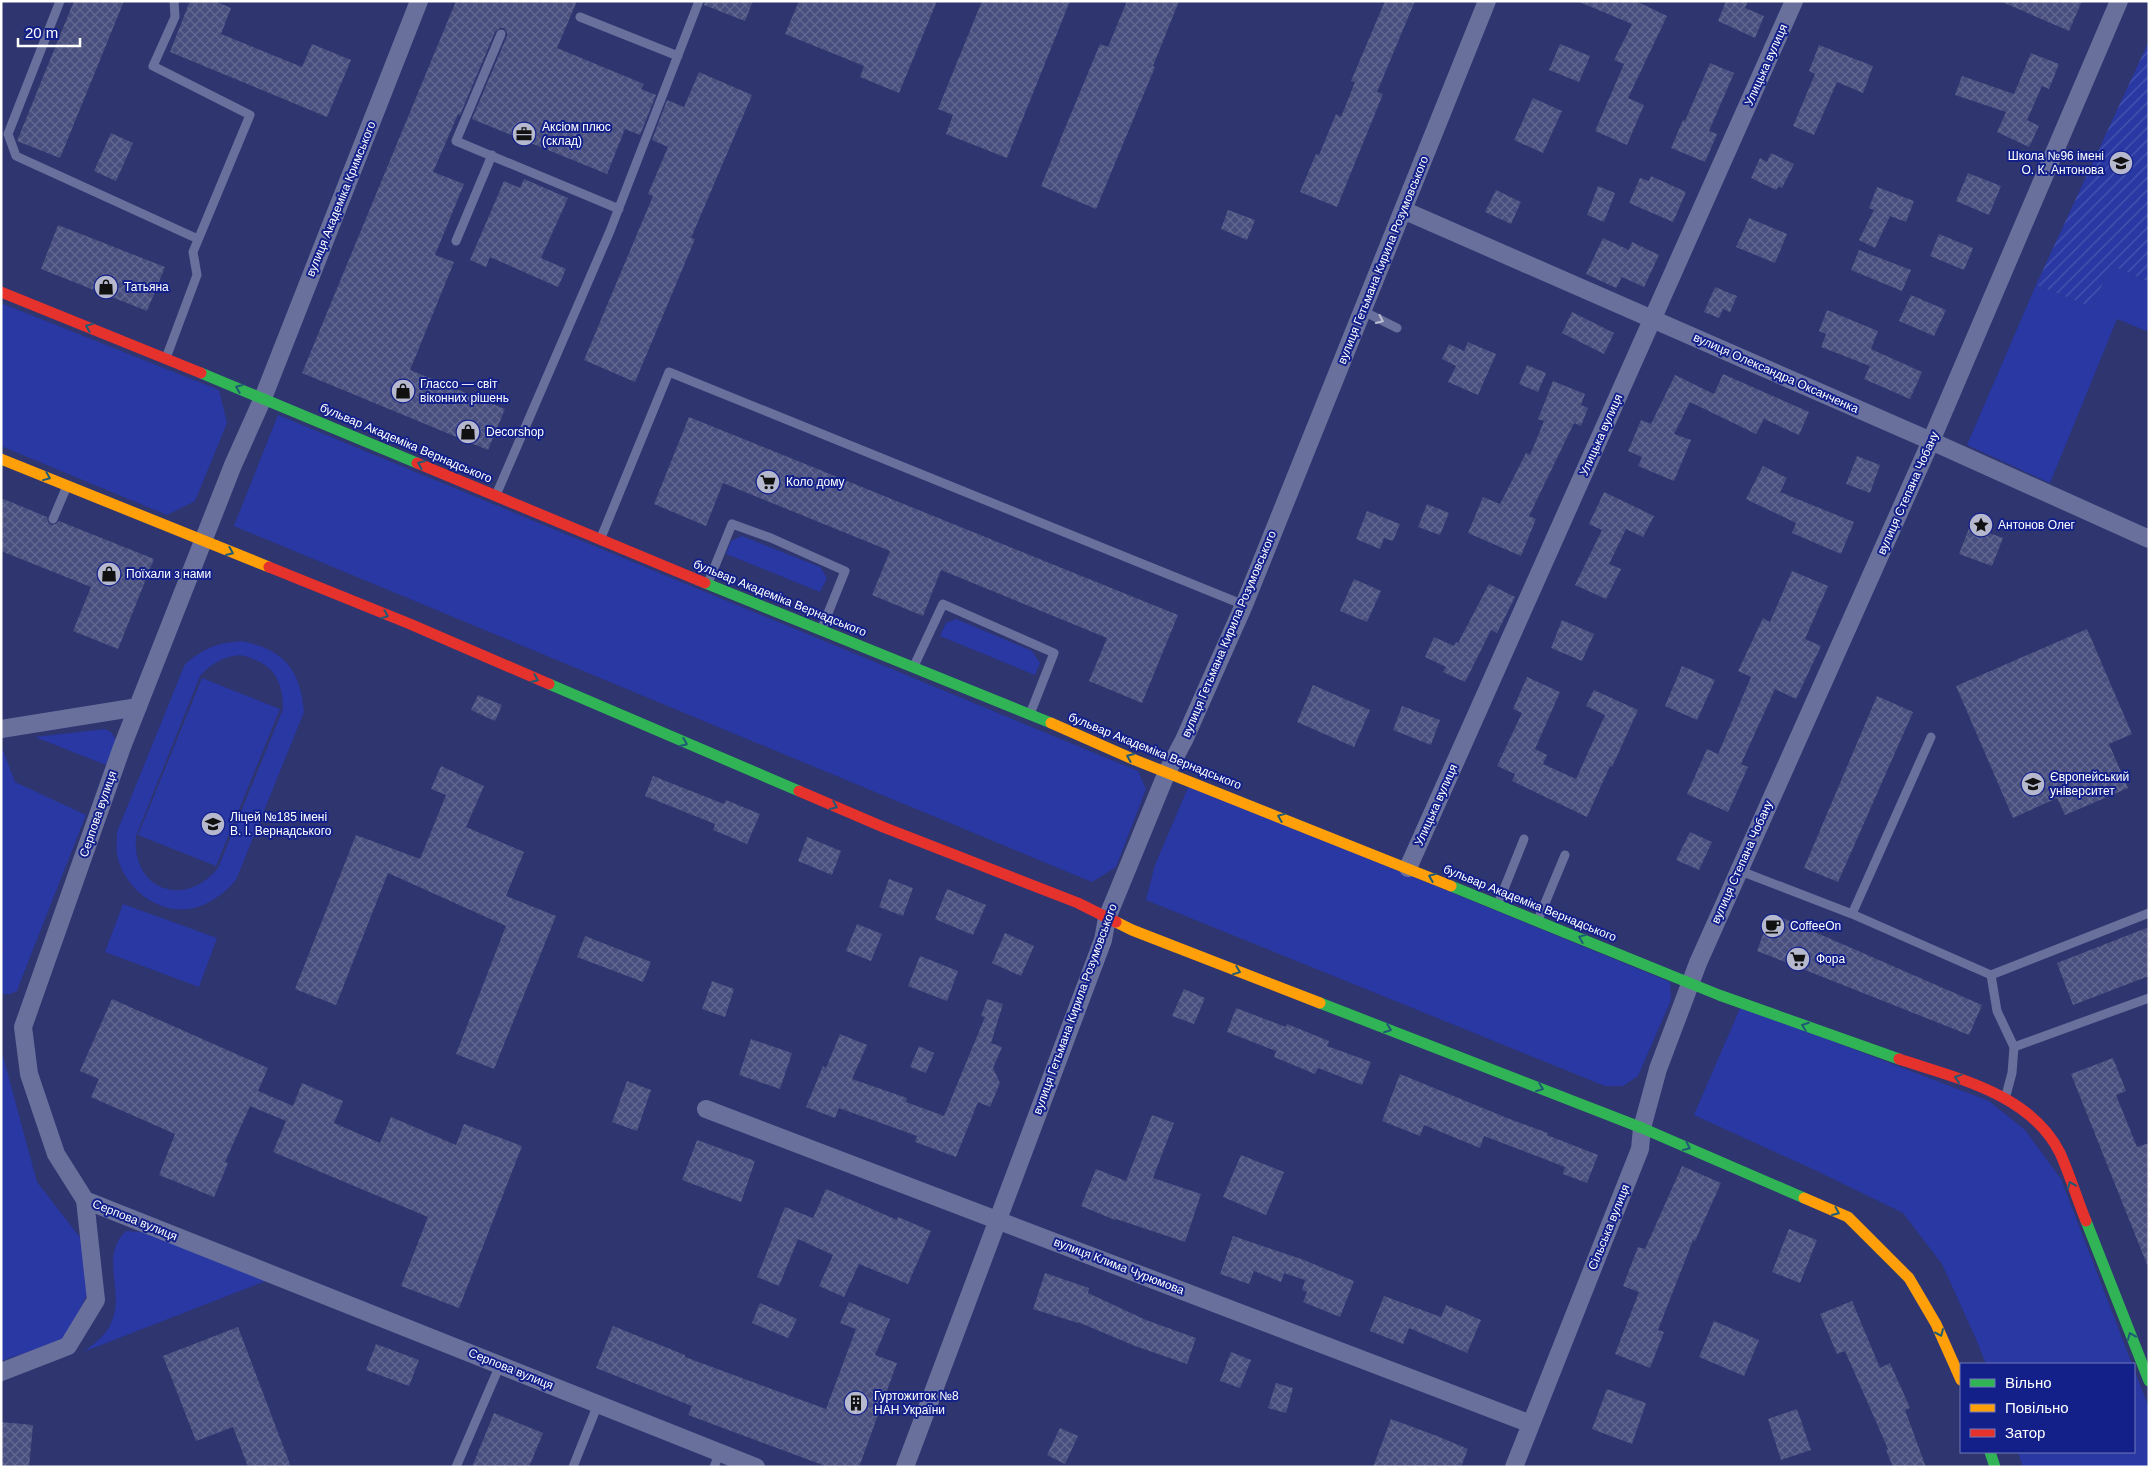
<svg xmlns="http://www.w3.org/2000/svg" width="2150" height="1468" viewBox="0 0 2150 1468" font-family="Arial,sans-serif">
<defs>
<pattern id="garden-furrows" width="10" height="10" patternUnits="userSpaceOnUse" patternTransform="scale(1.25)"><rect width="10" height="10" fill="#2938a3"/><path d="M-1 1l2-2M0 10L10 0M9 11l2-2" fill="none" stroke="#4956b1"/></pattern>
<pattern id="building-cross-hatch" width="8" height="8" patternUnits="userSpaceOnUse" patternTransform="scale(1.25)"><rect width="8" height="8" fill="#484f7e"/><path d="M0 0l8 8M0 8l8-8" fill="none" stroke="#636991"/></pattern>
</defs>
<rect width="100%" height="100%" fill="#2e356f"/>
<path fill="#2938a3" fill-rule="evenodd" d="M2111,265l38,17v50l-32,-13 -67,164 -83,-38 69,-160 56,22z
M1,303l218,87 8,33 -32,78 -28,14 -166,-69z
M278,415l860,356 8,18 -30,78 -24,15 -858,-356z
M742,536l78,31 7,11 -7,14 -94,-38 5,-13z
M956,619l76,32 8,12 -5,12 -95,-39 6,-13z
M242,641c42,9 58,28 62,71l-68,168c-10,11 -19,19 -33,25 -37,16 -78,-13 -86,-50 -1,-7 0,-16 0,-23l68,-168c20,-16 31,-21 57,-23zM240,655c31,7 43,22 43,54l-65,159c-34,42 -87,21 -82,-32l64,-160c12,-13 22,-19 40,-21z
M202,678l78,31 -64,157 -78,-31z
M105,729l6,3 5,8 -10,25 -71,-28z
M1,745l14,37 71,33 -67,170 -2,6 -7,3h-9v-43l2,-1 -2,-6z
M1189,785l481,197 1,18 -33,76 -15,10h-18l-459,-186 9,-35z
M123,904l94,34 -18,49 -94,-35z
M1741,1006l248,95 36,29 36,49 71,185h-146l-10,-25 -34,-75 -39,-51 -86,-42 -123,-56z
M1,1049l36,133 45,58 8,49 -26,51 -63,21z
M126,1231l15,1 127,48 -185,72c11,-8 24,-17 29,-31 13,-32 -13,-64 14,-90z
M2134,1369l15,39v59h-126l-5,-15h116z"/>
<path fill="url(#garden-furrows)" d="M2149,41v241l-38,-17 -19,42 -56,-22z"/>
<path fill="url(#building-cross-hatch)" d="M74,1h50l-64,157 -43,-17z
M190,1h25l16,7 -10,26 81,33 10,-23 39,16 -24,57 -157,-65z
M456,1h121l-20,47 87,36 -3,5 15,6 -16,40 -15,-6 -18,45 -135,-55 35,-83v-3l-3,-5h-4l-5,4 -35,83 -2,-1 -25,58 31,12 -29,71 19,7 -44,108 95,39 -17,41 -186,-77z
M705,1h48l-8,20 -41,-16z
M799,1h138l-38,92 -39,-16 4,-11 -79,-32z
M982,1h88l-63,157 -61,-24 7,-19 -15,-6z
M1127,1h52l-26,65 2,1 -59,142 -55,-23 59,-142 8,3z
M1385,1h30l-38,91 6,2 -46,113 -37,-15 16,-38 3,1 17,-41 5,3 14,-35 -4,-1z
M1577,1h59l31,15 -39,82 16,7 -17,40 -32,-14 29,-67 -10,-4 18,-36z
M1726,1h22l-3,7 19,8 -9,22 -37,-17z
M2000,1h82l-13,30z
M1560,44l30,12 -11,26 -30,-12z
M1819,45l54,21 -10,27 -26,-11 -23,53 -21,-9 22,-52 -6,-3z
M2031,53l28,11 -10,25 -7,-3 -15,34 12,6 -10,21 -32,-15 9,-20 -51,-17 7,-19 52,18z
M1710,63l24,10 -25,58 8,3 -12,28 -34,-14 12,-28 2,1z
M699,72l53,23 -61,143 4,1 -60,143 -51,-22 69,-164 -5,-2 20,-47 -16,-7 15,-40 17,7z
M1533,98l29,13 -19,42 -29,-13z
M111,133l22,10 -17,38 -22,-10z
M1771,153l23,11 -12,24 -3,-2 -3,4 -25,-12 9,-20 7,4z
M1968,173l33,13 -12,29 -33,-14z
M1651,176l35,16 -13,30 -44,-19 11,-25 9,3z
M524,179l44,19 -27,60 25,11 -8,18 -68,-30 -4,10 -16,-7 34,-79 16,7z
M1598,186l17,7 -11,29 -17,-7z
M1877,187l37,14 -8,21 -16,-6 -15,32 -16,-8 15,-30 -5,-2z
M1496,190l25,12 -10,22 -26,-12z
M1228,210l27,10 -8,20 -26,-11z
M1749,218l38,16 -12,29 -39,-16z
M58,225l107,42 -18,44 -106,-42z
M1939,234l34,14 -9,22 -34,-14z
M1603,238l26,12 3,-8 27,13 -15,32 -22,-10 -6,11 -30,-14z
M1859,250l52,20 -9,21 -51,-21z
M1715,287l22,9 -7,16 -7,-3 -4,9 -15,-6z
M1911,295l35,15 -12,26 -35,-15z
M1827,310l51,21 -7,18 51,23 -12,27 -46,-20 6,-13 -49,-19 5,-13 -7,-3z
M1572,312l42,21 -10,21 -42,-21z
M1468,342l28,12 -18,41 -30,-13 8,-16 -14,-7 7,-15 15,7z
M1527,365l19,8 -8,19 -19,-8z
M1723,374l86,38 -10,23 -35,-16 -8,15 -66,-32 -16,32 17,6 -17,41 -36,-15 4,-9 -14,-6 13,-31 10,4 24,-49 39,19z
M1553,381l32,13 -4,11 7,3 -7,18 -7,-3 -45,93 7,3 -15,37 -53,-23 15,-36 17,7 26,-51 4,2 14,-34 -6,-2z
M689,417l489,198 -36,88 -53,-22 18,-43 -166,-68 -18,46 -51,-21 18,-44 -167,-68 -17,43 -52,-22z
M1857,456l23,9 -10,28 -24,-9z
M1763,466l24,12 -7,14 74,30 -13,32 -49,-21 4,-10 -50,-24z
M1604,492l50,24 -11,21 -17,-8 -17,35 12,5 -15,30 -31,-14 27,-55 -13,-6z
M1,498l46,19 1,5 3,3 5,-1 3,-3 95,38 -36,90 -45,-18 18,-44 -90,-36z
M1427,504l22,9 -9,22 -22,-8z
M1367,511l33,13 -7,17 -9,-3 -4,11 -24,-10z
M1970,526l33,12 -11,28 -33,-12z
M1792,571l36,15 -23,53 16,7 -25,53 -21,-10 -34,75 7,3 -20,45 -41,-18 20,-45 11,5 33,-77 -13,-6 25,-53 7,4z
M1354,579l27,12 -14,31 -27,-11z
M1489,584l26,13 -18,36 -6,-3 -26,52 -22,-10 3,-5 -21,-10 9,-20 20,9 2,-4 2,1z
M1562,620l32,14 -12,27 -31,-13z
M2087,629l45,105 -23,10 19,44 -63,27 -8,-17 -44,20 -57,-132z
M1682,666l33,14 -18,40 -32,-14z
M1527,677l33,15 -25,57 12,6 -4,9 33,15 29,-64 -19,-9 8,-16 44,20 -26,57 -2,-1 -23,51 -75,-36 3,-7 -18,-8 25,-53 -9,-4z
M1313,685l57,25 -16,37 -57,-25z
M478,695l24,10 -7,16 -24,-11z
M1877,696l36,16 -75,170 -34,-14z
M1402,706l38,14 -9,25 -38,-15z
M441,766l43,20 -18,41 58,25 -18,44 50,20 -62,153 -38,-15 50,-128 -118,-53 -52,132 -41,-16 61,-154 64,24 26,-64 -15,-6z
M653,776l71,28 2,-4 34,14 -13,30 -34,-14 2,-6 -70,-28z
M1690,832l22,10 -13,28 -23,-10z
M807,837l34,14 -9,24 -34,-14z
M889,879l24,9 -10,28 -24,-9z
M947,889l39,16 -13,30 -38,-16z
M1771,913l211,92 -13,30 -212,-84z
M857,924l25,10 -11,27 -25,-10z
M2149,927v49l-76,29 -16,-42z
M1005,933l29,13 -13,30 -29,-13z
M585,936l66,26 -8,20 -66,-25z
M920,956l38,15 -11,30 -39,-15z
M712,981l22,8 -9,28 -23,-8z
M1184,989l21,9 -11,26 -22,-8z
M112,999l156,69 -10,23 35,15 9,-23 41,18 -9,22 46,20 11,-26 65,28 8,-21 58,22 -63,162 -58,-22 27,-69 -155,-65 13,-31 -36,-15 -25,56 3,1 -14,34 -55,-22 16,-41 -84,-37 8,-18 -19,-8z
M987,999l16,5 -12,39 11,4 -9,21 7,15 -10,24 -12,-5 -22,55 -41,-15 2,-6 -78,-28 -4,10 -29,-11 17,-41 3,2 14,-34 27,11 -15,34 55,19 -1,4 38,14 41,-99 -4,-1z
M1236,1008l50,19 1,-3 42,17 -2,5 44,16 -9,23 -44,-17 -3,6 -41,-17 2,-6 -49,-19z
M751,1039l41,14 -12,36 -41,-14z
M919,1046l15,7 -8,20 -16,-6z
M2113,1058l13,33 -10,4 21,52 12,-4 -1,124 -77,-193z
M1400,1074l107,44 41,15 -1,2 51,20 -11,28 -24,-9 2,-7 -81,-31 -4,12 -56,-23 -4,11 -38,-15z
M627,1081l24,9 -14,41 -25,-9z
M1152,1115l22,8 -21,55 48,16 -16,48 -69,-23 -1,1 -34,-14 15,-37 30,12z
M697,1140l58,21 -14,41 -59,-22z
M1241,1155l43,17 -18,43 -43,-18z
M1682,1166l39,17 -26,58 -2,-1 -35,90 6,2 -14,36 -35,-14 24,-62 -16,-6 15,-39 7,2z
M826,1189l71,31 1,-3 33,14 -23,53 -49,-20 -15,33 -25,-11 14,-31 -35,-16 -19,47 -22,-9 28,-70 28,11z
M1789,1229l28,11 -17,43 -28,-11z
M1233,1236l71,24 50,21 -14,36 -37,-15 4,-10 -5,-2 3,-10 -21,-7 -3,9 -27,-11 -5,13 -29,-10z
M1045,1273l44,15 -1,5 58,27 50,18 -9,26 -52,-18 -57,-24v1l-45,-14z
M1384,1296l57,21 5,-12 35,15 -14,33 -58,-25 -6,16 -33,-13z
M1852,1301l28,67 10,-5 20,45 -5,2 21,57h-33l-7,-17 2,-1 -43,-98 -8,3 -17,-40z
M849,1302l41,17 -15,36 22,8 -38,104h-31l-140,-52 4,-9 -96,-38 17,-42 72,29v2l141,52 30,-80 -16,-6z
M760,1303l37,16 -9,19 -36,-15z
M1714,1321l45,19 -15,36 -45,-19z
M238,1327l53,140h-43l-15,-40 -37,14 -33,-85z
M376,1344l43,16 -10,26 -43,-16z
M1231,1352l20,8 -11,28 -20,-7z
M1276,1383l17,5 -7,25 -18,-5z
M1607,1389l39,14 -14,41 -40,-15z
M1797,1409l14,41 -30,10 -13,-41z
M494,1413l49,20 -14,34h-57z
M1391,1419l46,17 31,13 -7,18h-88z
M1,1422l32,3 -4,42h-28z
M1060,1428l18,8 -13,28 -18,-9z"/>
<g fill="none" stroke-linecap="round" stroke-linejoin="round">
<path stroke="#6a709c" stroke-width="9" d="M60,1l-52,133 8,22 182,83
M580,17l98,39
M501,34l-45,107 163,68
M456,241l36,-86
M1363,311l34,17
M166,358l31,-83 -4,-23 57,-137 -97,-49 22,-49 -1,-16
M496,495l114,-264 89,-230
M53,519l14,-33
M600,540l69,-168 575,233
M708,583l24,-59 39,14 74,33 -23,57
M914,666l29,-62 111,49 -24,61
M1738,870l114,44 139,61 158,-62
M1498,904l26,-65
M1852,914l79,-177
M1538,920l27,-65
M1991,975l6,36 17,36 -2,26 -7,26
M2014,1047l135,-49
M456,1467l44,-102
M573,1467l25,-63
M714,1467l6,-15"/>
<path stroke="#6a709c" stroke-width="18" d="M419,1l-156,397 -30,67 -111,282 -99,280 6,47 27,80 29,46 671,267
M1403,210l528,231 218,98
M1,729l137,-22
M1408,868l386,-867
M706,1109l825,315
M1,1372l67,-26 28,-46 -11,-100
M905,1467l198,-527 4,-22 60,-146 17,-32 60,-135 243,-604
M1514,1467l126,-318 2,-21 16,-59 40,-106 233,-522 188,-440"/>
<path stroke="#30b455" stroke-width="11" d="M201,373l216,90
M705,583l346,140
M549,684l250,107
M1451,886l268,109 180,64
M1320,1003l322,125 162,70
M2086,1221l63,160
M1990,1452l5,15"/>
<path stroke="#ff9f0a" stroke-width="11" d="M1,459l268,108
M1051,723l84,37 316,126
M1116,922l16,8 188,73
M1804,1198l44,19 61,61 27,46 25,56"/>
<path stroke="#e5322d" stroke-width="11" d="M1,292l200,81
M417,463l288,120
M269,567l141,57 139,60
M799,791l84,36 195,76 38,19
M1899,1059c57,19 132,35 161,94 10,22 17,46 26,68"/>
</g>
<defs><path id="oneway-chevron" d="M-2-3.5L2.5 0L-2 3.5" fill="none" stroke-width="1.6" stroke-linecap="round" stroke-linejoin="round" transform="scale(1.25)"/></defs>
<use stroke="#bcbfd2" href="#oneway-chevron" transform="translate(1380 320) rotate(25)"/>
<g stroke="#1f5b75">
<use href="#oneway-chevron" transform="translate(89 327) rotate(-158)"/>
<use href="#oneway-chevron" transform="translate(239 388) rotate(-158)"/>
<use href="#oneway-chevron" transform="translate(421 464) rotate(-157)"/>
<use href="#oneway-chevron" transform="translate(47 477) rotate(22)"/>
<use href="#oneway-chevron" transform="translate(230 552) rotate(23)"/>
<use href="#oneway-chevron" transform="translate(385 615) rotate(22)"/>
<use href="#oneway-chevron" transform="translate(535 679) rotate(23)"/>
<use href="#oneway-chevron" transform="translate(684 743) rotate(23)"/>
<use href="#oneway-chevron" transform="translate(1130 757) rotate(-157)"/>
<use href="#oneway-chevron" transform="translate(834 806) rotate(23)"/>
<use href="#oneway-chevron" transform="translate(1281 817) rotate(-158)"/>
<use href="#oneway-chevron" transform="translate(1432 877) rotate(-158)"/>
<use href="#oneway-chevron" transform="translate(1582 938) rotate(-158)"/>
<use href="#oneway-chevron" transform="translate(1237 971) rotate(21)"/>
<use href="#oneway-chevron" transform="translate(1805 1026) rotate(-160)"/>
<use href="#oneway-chevron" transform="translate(1388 1029) rotate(21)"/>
<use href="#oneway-chevron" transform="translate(1958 1078) rotate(-162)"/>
<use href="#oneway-chevron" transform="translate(1540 1088) rotate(21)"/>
<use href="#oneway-chevron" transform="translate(1687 1147) rotate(24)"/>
<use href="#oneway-chevron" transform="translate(2071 1185) rotate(-112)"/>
<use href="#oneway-chevron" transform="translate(1836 1212) rotate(24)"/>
<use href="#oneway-chevron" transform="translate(1940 1333) rotate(66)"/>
<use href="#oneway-chevron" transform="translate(2131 1336) rotate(-112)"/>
</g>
<defs>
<g id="office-disc" transform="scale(1.25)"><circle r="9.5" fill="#b6b8cd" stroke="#13208a"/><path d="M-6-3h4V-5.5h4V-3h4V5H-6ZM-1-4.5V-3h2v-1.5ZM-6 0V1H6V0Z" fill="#111"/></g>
<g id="school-disc" transform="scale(1.25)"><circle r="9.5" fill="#b6b8cd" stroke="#13208a"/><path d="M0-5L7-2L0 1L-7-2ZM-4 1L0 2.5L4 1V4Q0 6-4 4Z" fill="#111"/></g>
<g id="shop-disc" transform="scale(1.25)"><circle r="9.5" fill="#b6b8cd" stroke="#13208a"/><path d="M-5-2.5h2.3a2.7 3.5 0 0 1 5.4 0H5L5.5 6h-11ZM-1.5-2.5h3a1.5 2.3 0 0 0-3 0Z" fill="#111"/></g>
<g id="supermarket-disc" transform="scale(1.25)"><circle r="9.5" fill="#b6b8cd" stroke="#13208a"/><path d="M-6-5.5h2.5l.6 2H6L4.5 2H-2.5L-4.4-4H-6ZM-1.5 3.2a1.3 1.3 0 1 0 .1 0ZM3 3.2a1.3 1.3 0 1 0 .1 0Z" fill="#111"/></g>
<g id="sight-disc" transform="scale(1.25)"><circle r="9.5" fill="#b6b8cd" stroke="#13208a"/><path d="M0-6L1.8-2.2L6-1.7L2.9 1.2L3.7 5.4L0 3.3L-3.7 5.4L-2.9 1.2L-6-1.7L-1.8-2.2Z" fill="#111"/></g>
<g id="university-disc" transform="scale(1.25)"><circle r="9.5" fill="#b6b8cd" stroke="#13208a"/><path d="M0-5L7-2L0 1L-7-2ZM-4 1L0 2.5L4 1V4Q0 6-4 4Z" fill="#111"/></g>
<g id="cafe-disc" transform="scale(1.25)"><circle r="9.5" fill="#b6b8cd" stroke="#13208a"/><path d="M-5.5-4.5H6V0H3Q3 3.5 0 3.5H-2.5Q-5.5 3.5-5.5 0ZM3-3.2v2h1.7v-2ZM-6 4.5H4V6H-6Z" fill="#111"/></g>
<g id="building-disc" transform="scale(1.25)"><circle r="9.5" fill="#b6b8cd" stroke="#13208a"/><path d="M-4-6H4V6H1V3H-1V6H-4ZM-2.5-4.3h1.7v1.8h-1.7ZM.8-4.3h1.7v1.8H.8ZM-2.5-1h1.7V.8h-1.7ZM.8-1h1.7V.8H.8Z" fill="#111"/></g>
</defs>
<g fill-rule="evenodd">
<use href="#office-disc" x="524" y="134"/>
<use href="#school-disc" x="2121" y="163"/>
<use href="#shop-disc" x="106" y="287"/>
<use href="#shop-disc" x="403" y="391"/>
<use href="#shop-disc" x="468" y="432"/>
<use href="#supermarket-disc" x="768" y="482"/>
<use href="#sight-disc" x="1981" y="525"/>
<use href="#shop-disc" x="109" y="574"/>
<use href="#university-disc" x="2033" y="784"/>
<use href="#school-disc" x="213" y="824"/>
<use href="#cafe-disc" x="1773" y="926"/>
<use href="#supermarket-disc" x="1798" y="959"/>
<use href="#building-disc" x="856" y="1403"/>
</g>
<g text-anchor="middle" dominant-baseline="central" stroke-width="4" stroke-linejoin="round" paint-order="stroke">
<g font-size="12" fill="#fff" stroke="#13208a">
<text transform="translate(1766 65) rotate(-66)">Улицька вулиця</text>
<text transform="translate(341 199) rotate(-68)">вулиця Академіка Кримського</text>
<text transform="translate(1383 260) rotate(-68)">вулиця Гетьмана Кирила Розумовського</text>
<text transform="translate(1776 373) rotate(24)">вулиця Олександра Оксанченка</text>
<text transform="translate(1601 435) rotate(-66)">Улицька вулиця</text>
<text transform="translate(406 443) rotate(23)">бульвар Академіка Вернадського</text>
<text transform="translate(1908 493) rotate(-66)">вулиця Степана Чобану</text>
<text transform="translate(780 598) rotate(22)">бульвар Академіка Вернадського</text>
<text transform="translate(1229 634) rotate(-67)">вулиця Гетьмана Кирила Розумовського</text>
<text transform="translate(1155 751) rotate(22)">бульвар Академіка Вернадського</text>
<text transform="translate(1436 805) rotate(-66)">Улицька вулиця</text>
<text transform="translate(98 814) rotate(-71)">Серпова вулиця</text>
<text transform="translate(1742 862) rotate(-66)">вулиця Степана Чобану</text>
<text transform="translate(1530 903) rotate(22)">бульвар Академіка Вернадського</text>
<text transform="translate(1075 1009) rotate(-70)">вулиця Гетьмана Кирила Розумовського</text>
<text transform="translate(135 1220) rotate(22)">Серпова вулиця</text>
<text transform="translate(1609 1227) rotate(-68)">Сільська вулиця</text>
<text transform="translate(1119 1266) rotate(21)">вулиця Клима Чурюмова</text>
<text transform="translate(511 1369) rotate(22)">Серпова вулиця</text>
</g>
<g font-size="12" fill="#fff" stroke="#13208a" text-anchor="start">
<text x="542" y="127">Аксіом плюс<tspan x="542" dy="14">(склад)</tspan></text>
<text x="2104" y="156" text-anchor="end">Школа №96 імені<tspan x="2104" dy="14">О. К. Антонова</tspan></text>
<text x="124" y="287">Татьяна</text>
<text x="420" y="384">Глассо — світ<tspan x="420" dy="14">віконних рішень</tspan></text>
<text x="486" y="432">Decorshop</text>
<text x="786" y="482">Коло дому</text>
<text x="1998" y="525">Антонов Олег</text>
<text x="126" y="574">Поїхали з нами</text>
<text x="2050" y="777">Європейський<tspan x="2050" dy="14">університет</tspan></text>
<text x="230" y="817">Ліцей №185 імені<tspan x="230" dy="14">В. І. Вернадського</tspan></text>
<text x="1790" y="926">CoffeeOn</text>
<text x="1816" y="959">Фора</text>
<text x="874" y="1396">Гуртожиток №8<tspan x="874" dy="14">НАН України</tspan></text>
</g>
</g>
<rect width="2150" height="1468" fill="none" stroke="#ffffff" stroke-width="5"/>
<rect x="1960" y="1363" width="175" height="90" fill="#13208a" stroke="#7179b9"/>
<rect x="1970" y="1379" width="25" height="8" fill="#30b455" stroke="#7179b9"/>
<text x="2005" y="1388" font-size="15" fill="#ffffff">Вільно</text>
<rect x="1970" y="1404" width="25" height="8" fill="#ff9f0a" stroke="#7179b9"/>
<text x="2005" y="1413" font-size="15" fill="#ffffff">Повільно</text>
<rect x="1970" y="1429" width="25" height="8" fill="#e5322d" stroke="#7179b9"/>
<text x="2005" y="1438" font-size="15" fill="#ffffff">Затор</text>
<path d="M18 38v8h62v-8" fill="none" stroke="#ffffff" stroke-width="2.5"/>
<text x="25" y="38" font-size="15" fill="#ffffff" stroke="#13208a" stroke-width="4" paint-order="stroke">20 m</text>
</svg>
